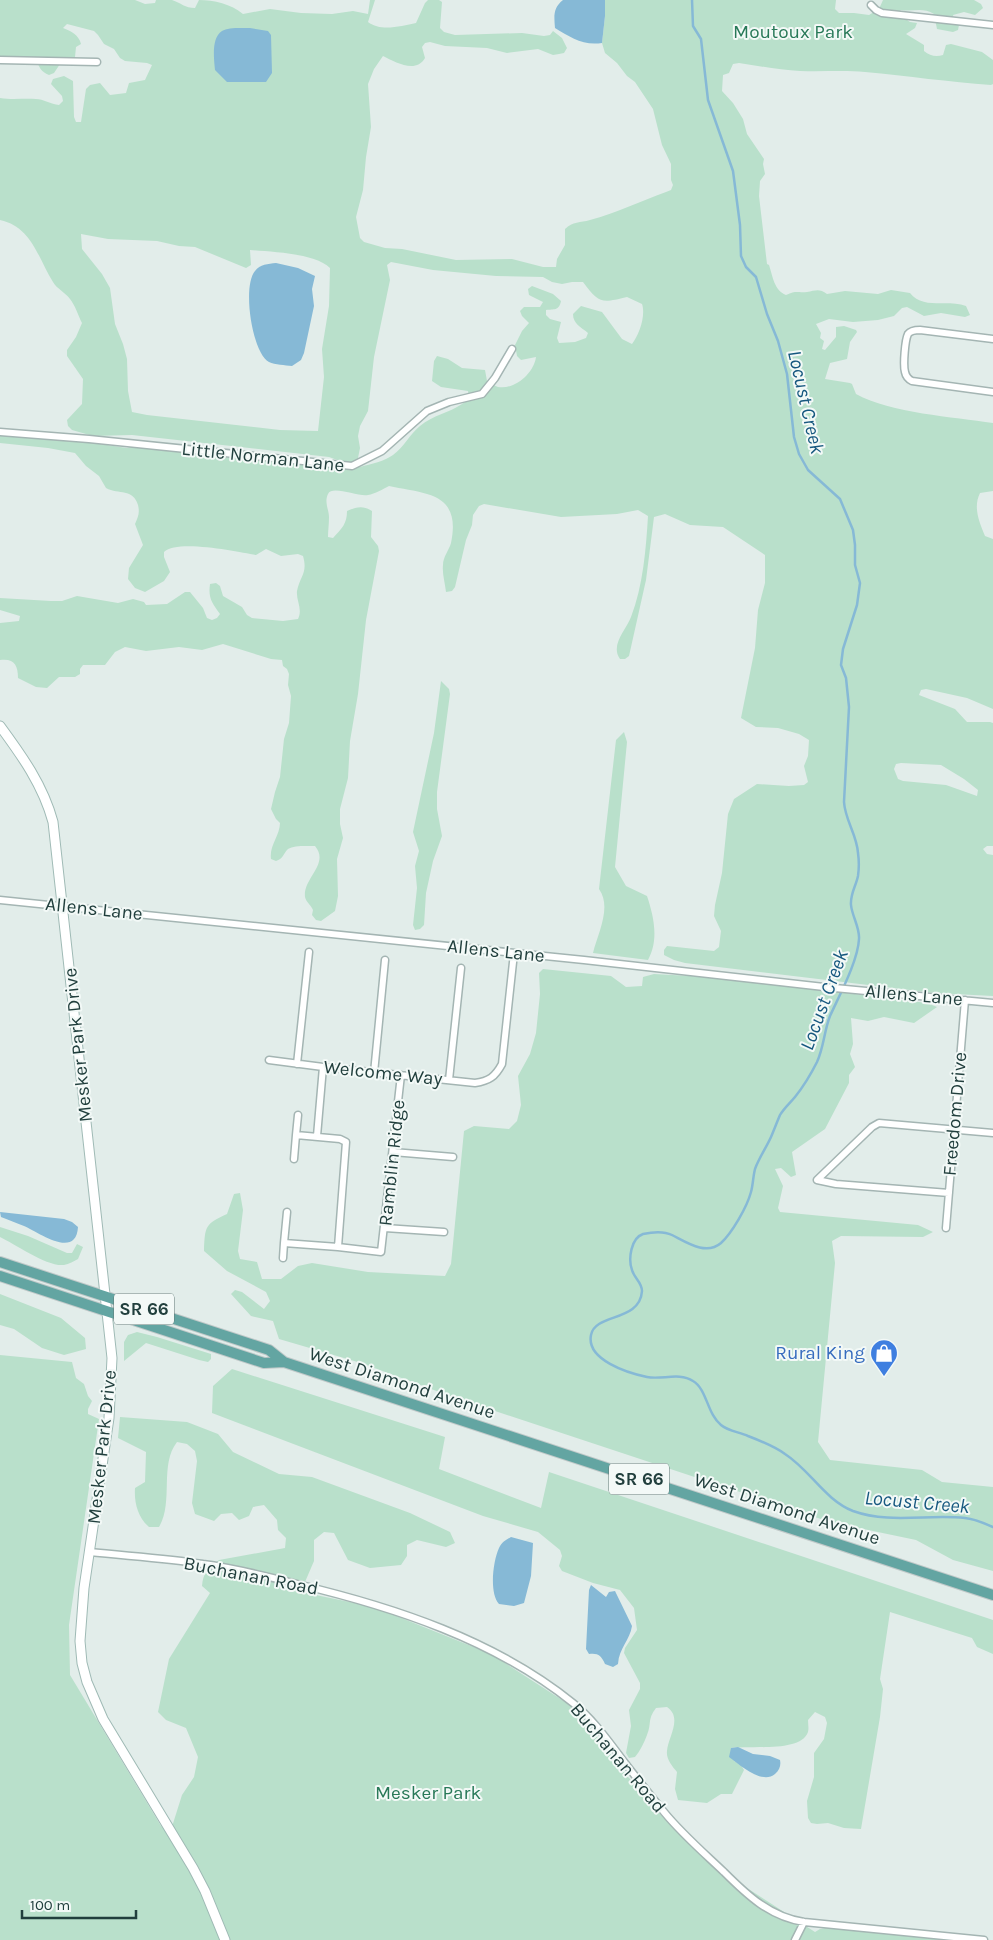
<svg xmlns="http://www.w3.org/2000/svg" width="993" height="1940" viewBox="0 0 993 1940" font-family="Karla,sans-serif">
<rect width="100%" height="100%" fill="#e2edea"/>
<path fill="#b9e0cb" fill-rule="evenodd" d="M0,0h135l10,4 10,-1 1,-3c5,0 12,0 16,0 9,3 13,8 23,8l4,-8c15,0 32,4 44,14l27,-5 31,4 31,1 21,-3 15,3 2,-14h5l-7,22c13,10 33,4 48,1l9,-20 3,-3h11l3,2 -2,26 4,4 11,3 67,-2 22,3 6,-1 3,-4 9,7 5,10 -3,5 -5,1 -6,1 -15,-6 -31,4 -20,-5 -42,-2 -15,-4 -5,1 -3,4 3,11c-9,16 -30,4 -42,-2l-9,13 -6,15 3,43 -5,30 -3,33 -7,27 4,21 4,4 21,6 17,1 54,11 56,-1 31,8h13l1,-8 8,-14v-16c8,-8 15,-6 25,-9 26,-7 51,-19 76,-28l5,-2 2,-5 -2,-5v-16l-9,-19 -9,-36 -18,-27 -8,-6 -10,-13 -12,-10 -3,-10 3,-27v-16h231l-1,9 4,4h15l15,2 10,-6 4,-9h91l7,4 2,4 -8,7 -11,-3 -11,3 1,5 5,5 -1,5 -5,2 -16,-3 -3,-15c-11,-7 -21,-2 -33,-4l-4,3 13,9 7,1 -2,5 -9,6 18,11v6c6,5 12,6 19,4l3,-10 5,-1 31,8 11,8v24l-2,1c-42,-3 -83,-9 -126,-13 -21,-2 -43,0 -65,-1 -20,-1 -41,-5 -61,-8l-6,1 -4,9 -6,2 -1,16 11,12 10,16 4,15 17,25 -1,5 2,10 -5,7 -1,15 8,68 2,1c4,12 5,25 17,30 11,-5 11,-2 21,-3 8,-1 12,-4 20,2l18,-3 33,3 13,-4 19,3c13,17 38,6 56,13l4,9 -5,2 -24,-4 -17,3 -17,-9 -5,1 -8,8 -16,4 -25,2 -24,-3 -13,5 5,9 -1,5 4,3 -2,8 3,1 11,-13v-10l8,-1 12,4 1,2 -7,10 -3,17 -17,4 -5,16 25,4 2,1 4,10c35,19 97,23 137,29v68l-13,2c-7,14 -1,29 5,43l8,3v170l-26,-11 -41,-9 -5,1 -2,5 36,14 12,13h23l3,1v123h-6l-4,3 4,5 6,1v141l-58,-3 -250,-30 -11,-3 -10,-5v-5l3,-4 47,5 5,-4 2,-16 -7,-15 1,-11 7,-32 6,-59 6,-15 23,-15 32,2 15,-1 4,-3 -4,-16 4,-10 1,-16 -10,-6 -21,-6 -22,-1 -15,-9 14,-70 3,-38 7,-27v-28l-42,-28 -33,-2 -25,-11 -11,3 -8,63 -17,76 -4,3h-5c-10,-14 6,-29 11,-42 12,-31 15,-68 17,-101l-10,-6 -21,4 -56,3 -77,-13 -5,2 -6,9 -1,10 -6,15 -11,47 -3,4 -6,1c-1,-9 -4,-19 -3,-27 0,-8 6,-15 8,-22 5,-24 1,-42 -24,-49 -12,-4 -25,-5 -38,-8 -6,3 -14,8 -21,9 -10,2 -36,-10 -40,-1 -4,8 1,16 1,23 0,7 -1,14 -1,20l5,1c9,-10 14,-14 14,-27 9,-4 16,-6 25,0l-1,26 7,9 1,5 -13,69 -8,74 -8,47 -2,37 -8,31v15l3,14 -6,21 1,37 -3,15 -14,10 -5,-1 -4,-5 1,-5c-2,-5 -7,-8 -8,-13 -2,-19 25,-33 10,-51 -8,0 -21,-1 -27,3 -5,5 -5,10 -12,12l-5,-2c-2,-13 9,-24 9,-36l-4,-4 -5,-10 4,-17 5,-15 4,-38 5,-16 2,-27 -3,-11 1,-11 -2,-5 -4,-3 -1,-6 -11,-1 -48,-15 -21,6 -23,-3 -33,4 -21,-4 -10,5 -10,13h-22l-3,4v5l-5,3h-16l-12,11 -11,-1 -18,-9c0,-13 -4,-20 -18,-18v-37l19,-2 1,-5 -20,-6v-12l51,3h11l15,-5 41,7 15,-4 11,3 2,3 21,-1 18,-12h5l13,16 4,10 5,2 5,-2 3,-4c-8,-11 -12,-16 -10,-30l6,-1 4,3 3,10 19,11 5,8 5,3 31,3 15,-2c5,-10 -2,-18 -1,-28 3,-15 11,-18 6,-35l-5,-2 -17,2 -15,-7 -10,6c-19,-3 -78,-16 -92,-3v5l6,15 -6,9 -19,11 -10,-4 -7,-9 1,-11 14,-23 -8,-21c3,-7 5,-11 3,-19 -5,-17 -19,-10 -32,-17l-7,-12 -13,-10 -11,-13 -27,-5 -48,-5v-7h21l59,5 47,7 14,-4 78,13 92,8h31l-2,-4 -11,-4 -197,-22 -39,1 -21,-6 -4,-4 -1,-6 15,-16 1,-25 -16,-23v-6l9,-13 6,-14c-4,-8 -7,-18 -12,-24 -5,-7 -13,-10 -17,-17 -15,-24 -21,-55 -53,-62v-122c13,2 24,0 36,1 7,0 15,5 23,6l4,-4 -1,-5 -11,-12 2,-5 11,-3 9,5 1,36 2,5h5l5,-33 4,-4 10,-2 10,12 16,-2 3,-10 16,-3 7,-15 -5,-2 -22,-2 -5,-3 -6,-9 -10,-5 -6,-9 -4,-4 -27,-7 -4,4c8,3 16,7 18,16l-5,3 -1,10 -15,7 -6,9 -5,2c-8,-3 -10,-8 -13,-16l-5,-2 -31,1zM81,234l27,5 49,2 22,5 16,1 51,21 5,-3 -1,-15c21,2 65,3 80,18l-1,38 -7,43 2,28 -6,54 -38,-1 -133,-15 -15,-3 -4,-21 -1,-32 -4,-15 -8,-20 -5,-36 -8,-14 -20,-25zM391,262l42,8 63,6 47,1 9,5 10,2 10,-2h11c16,22 19,21 44,15l15,7c4,12 -3,31 -10,40l-10,-5 -20,-27 -21,-6 -8,8c0,10 8,13 15,19l-2,5 -11,4 -16,1 -2,-5 4,-16 -11,-3 -4,-4v-5c8,-1 13,1 15,-9l-8,-7 -21,-8 -4,3 1,6 14,7 -3,5h-16l-4,4 2,5 7,7 -7,8 -7,14 2,11 4,4 15,-3c-2,16 -21,33 -38,30 -3,-1 -7,-4 -11,-6l-2,-11 -23,-2 -14,-9 -11,-3 -3,5 -2,20 9,6 27,4c1,5 0,10 -6,13 -13,9 -29,11 -42,22 -10,8 -16,21 -27,29 -8,6 -22,9 -33,12l-2,-9 2,-10 -2,-12 2,-10 8,-15 6,-54 16,-77 -3,-15zM901,763l40,2 23,14 14,11 -1,6 -31,-11 -43,-4 -5,-2 -4,-10 2,-5z
M441,681l8,8 1,5 -13,98v17l5,27 -9,25 -7,32 -2,32 -4,4 -5,1 -2,-5 4,-37 -2,-22 4,-15 -6,-19 21,-99z
M624,732l3,10 -12,125 11,19 21,10c7,21 12,44 1,64l-55,-7c5,-20 19,-46 6,-64l17,-149z
M543,969l68,7 15,11 16,-1 1,-9 11,-3 73,4 200,25 10,4 -23,16 -30,-6 -16,4 -17,-3 2,26 -3,10 5,13 -6,8v8l-24,46 -33,23 4,23 -5,2 -10,-9 -6,1 8,17 -5,22 2,4 138,13 15,7 -10,5 -82,-1 -9,5 3,22 -17,179 12,18 92,10 20,12 51,5v84l-40,-11 -37,-20 -86,-18 -380,-126 -89,-33 -82,-24 -6,-18 -22,-5 -20,-22 4,-4 7,2 22,17 6,-8 -4,-9 -39,-21 -23,-20c1,-25 1,-27 23,-37l7,-20 6,-1 3,17 -5,41 2,8 17,3 5,17h19l17,-13 14,-3 56,9 77,4 6,-12 13,-133 10,-5 35,3 8,-8 4,-16 -3,-29 12,-22 6,-21 4,-39 -1,-21z
M0,1227l28,9 39,17h5l5,-9 6,3 -5,12c-4,2 -9,5 -14,6 -17,2 -49,-21 -64,-28z
M0,1294l61,24 24,20 1,11 -22,6 -22,-7 -28,-19 -14,-4z
M137,1332l20,5 54,17v5l-3,3 -9,-2 -53,-17 -22,18v-19l4,-7z
M0,1355l72,7 4,16 8,6 4,12 4,5 -4,8v5l11,5 -30,206 1,50 91,151 9,7 12,-38 12,-18 4,-20 -12,-29 -20,-8 -8,-8 11,-53 41,-66 -8,-7c1,-13 6,-18 17,-26l66,-12 1,-10 -8,-8 -1,-10 -13,-15 -11,2 -4,9 -10,4 -7,-7 -11,1 -7,7 -19,-7 -3,-11 5,-42 -2,-10 -8,-7 -10,-2c-18,23 -3,60 -18,85h-10c-11,-10 -15,-24 -14,-39l10,-6 1,-30 -28,-14 2,-21 67,5 31,12 15,18 46,22 33,3 98,36 40,19 5,11 -9,4 -29,-7 -10,5v11l-6,9 -31,3 -22,-8 -14,-27 -10,-1 -10,8v21l-9,21 1,11 68,14 117,47 82,53v3l7,4 48,63 23,22 8,14 18,19 22,18 17,18 99,64 5,-3 11,-2 113,13h-716l-30,-73 -8,-6 35,79h-225z
M232,1369l213,68 -6,32 102,39 8,-36 444,148v34l-16,-7 -5,-9 -82,-26 -10,67 3,10 -3,28 -19,112 -17,-1 -16,-5 -11,1 -6,-1 -3,-5 -1,-17 7,-24v-24l10,-14 3,-16 -2,-6 -10,-5 -7,8c0,4 1,8 0,12 -7,21 -59,13 -77,16l3,13 7,4 3,5 -12,24h-11l-14,9 -29,-3 -3,-11 2,-17c-5,-6 -11,-13 -10,-21 1,-14 16,-33 0,-44l-11,1c-9,12 -4,15 -9,27 -3,8 -7,16 -12,22l-6,1 -3,-5 5,-27 -2,-16 11,-21v-6l-16,-30 1,-5 12,-18 -3,-22 -14,-18 -27,-7 -31,-12 -3,-5 3,-10 -2,-6 -22,-18 -55,-16 -271,-103 1,-27z"/>
<path fill="#86b9d6" d="M563,0h42v16l-3,27c-19,3 -32,-6 -47,-15 -1,-12 -2,-20 8,-28z
M250,28l18,3 3,4 1,38 -6,9h-39l-12,-12c-1,-11 -4,-32 7,-39 6,-4 20,-3 28,-3z
M276,263l22,5 17,8 -3,13 2,17 -10,47 -3,7 -9,6c-7,-1 -17,-1 -23,-4 -17,-9 -27,-76 -14,-91 5,-7 13,-7 21,-8z
M0,1212l64,7 8,3 6,5c-2,33 -40,5 -54,-1 -8,-3 -15,-6 -23,-9z
M511,1537l22,6 -2,33 -7,27 -10,3 -15,-2c-10,-11 -6,-43 0,-56 3,-6 7,-8 12,-11z
M591,1585l15,12 3,-5 6,-1 17,35c-2,14 -13,22 -14,38l-5,3 -8,-3c-4,-9 -7,-11 -16,-10l-3,-5 3,-59z
M738,1747l15,7 17,2 10,4c1,5 0,10 -5,14 -13,11 -35,-9 -46,-17l2,-9z"/>
<g fill="none" stroke-linecap="round" stroke-linejoin="round">
<path stroke="#86b9d6" stroke-width="2.5" d="M692,0l1,26 8,13 7,61 25,71 7,54 1,31 5,11 10,10 11,37 11,27 9,33 7,63 5,17 9,16 32,29 13,31 2,15v20l5,18 -3,22 -14,44 -2,16 5,13 3,29 -5,95c1,18 13,33 14,51 1,7 1,16 0,23 -2,10 -8,18 -7,29 1,11 9,23 8,34 -1,22 -20,57 -29,77 -6,15 -6,31 -13,46 -6,12 -14,25 -22,35 -5,6 -11,11 -15,18 -3,7 -6,15 -9,22 -5,11 -12,21 -16,32 -2,8 -2,16 -4,23 -4,15 -19,41 -30,51 -15,13 -35,-1 -49,-8 -8,-4 -20,-3 -29,-1 -12,4 -15,25 -11,36 2,8 10,12 10,21 -2,31 -47,22 -51,44 -5,25 37,38 56,42 15,3 32,-5 46,4 14,8 14,33 28,44 7,6 18,7 27,11 13,5 26,10 37,18 25,16 40,46 68,57 36,13 75,3 112,7 10,1 19,5 28,9"/>
<g stroke="#a4b5b3" stroke-width="9">
<path id="street" d="M871,5l5,5 6,3 111,12
M0,60l97,2
M993,339l-73,-9c-4,0 -9,0 -12,4 -3,6 -5,31 -3,38 1,5 3,7 7,9l81,11
M0,432l89,7 263,27 30,-15 45,-40 22,-9 33,-8 13,-16 17,-29
M0,900l584,60 240,27 169,16
M269,1060l54,7 152,16c14,-2 20,-6 27,-19l12,-111
M297,1064l12,-112
M374,1073l11,-113
M449,1080l12,-112
M317,1136l6,-69
M393,1152l60,5
M294,1159l2,-24
M949,1193l-113,-9 -19,-4 55,-53 7,-4 114,10
M287,1212l-3,31 54,4 8,-105 -6,-3 -44,-4 2,-20
M385,1228l59,4
M946,1228l19,-228
M338,1247l43,5 20,-177
M283,1258l1,-15
M90,1552c37,4 76,6 113,12 32,4 63,12 94,20 97,23 198,56 276,119 20,16 36,39 52,60 13,17 26,33 39,49 18,22 40,41 60,60 23,23 46,45 80,50l180,18
M795,1940l9,-18"/>
</g>
<g stroke="#9fbab5" stroke-width="11">
<path id="secondary" d="M0,726c22,30 43,59 53,96l59,536 -3,60 -25,170 -4,53 2,22 5,19 16,37 90,149 12,23 20,49"/>
</g>
<g stroke="#c1c9c9" stroke-width="12">
<path id="primary" d="M0,1262l269,88 15,12
M0,1276l264,87 20,-1 709,233"/>
</g>
<use href="#street" stroke="#fff" stroke-width="6"/>
<use href="#secondary" stroke="#fff" stroke-width="9"/>
<use href="#primary" stroke="#63a5a2" stroke-width="10"/>
</g>
<defs>
<g id="shop-pin" transform="scale(1.4375)"><path d="M0 17L-7.5 6A9.5 9.5 0 1 1 7.5 6Z" fill="#3f7fe0" stroke="#f3f9f7"/><path d="M-5-2.5h2.3a2.7 3.5 0 0 1 5.4 0H5L5.5 6h-11ZM-1.5-2.5h3a1.5 2.3 0 0 0-3 0Z" fill="#fff"/></g>
</defs>
<g fill-rule="evenodd">
<use href="#shop-pin" x="884" y="1353"/>
</g>
<g text-anchor="middle" dominant-baseline="central" stroke-width="4" stroke-linejoin="round" paint-order="stroke">
<g fill="#f3f9f7" stroke="#607775" stroke-width="1">
<rect x="114" y="1293.5" width="60" height="31" rx="4"/>
<rect x="609" y="1463.5" width="60" height="31" rx="4"/>
</g>
<g font-size="18" font-weight="bold" fill="#213f3d">
<text x="144" y="1309">SR 66</text>
<text x="639" y="1479">SR 66</text>
</g>
<g font-size="19" fill="#287958" stroke="#f3f9f7">
<text x="793" y="32">Moutoux Park</text>
<text x="428" y="1793">Mesker Park</text>
</g>
<g font-size="19" fill="#213f3d" stroke="#f3f9f7">
<text transform="translate(263 457) rotate(6)">Little Norman Lane</text>
<text transform="translate(94 909) rotate(6)">Allens Lane</text>
<text transform="translate(496 951) rotate(6)">Allens Lane</text>
<text transform="translate(914 995) rotate(5)">Allens Lane</text>
<text transform="translate(78 1045) rotate(-96)">Mesker Park Drive</text>
<text transform="translate(383 1073) rotate(6)">Welcome Way</text>
<text transform="translate(955 1114) rotate(-85)">Freedom Drive</text>
<text transform="translate(392 1163) rotate(-84)">Ramblin Ridge</text>
<text transform="translate(402 1383) rotate(18)">West Diamond Avenue</text>
<text transform="translate(102 1447) rotate(-84)">Mesker Park Drive</text>
<text transform="translate(787 1509) rotate(18)">West Diamond Avenue</text>
<text transform="translate(251 1576) rotate(11)">Buchanan Road</text>
<text transform="translate(618 1758) rotate(50)">Buchanan Road</text>
</g>
<g font-size="19" fill="#366cbe" stroke="#f3f9f7" text-anchor="end">
<text x="865" y="1353">Rural King</text>
</g>
<g font-size="20" font-style="italic" fill="#16587f" stroke="#f3f9f7">
<text transform="translate(806 402) rotate(77)">Locust Creek</text>
<text transform="translate(824 1000) rotate(-70)">Locust Creek</text>
<text transform="translate(917 1502) rotate(5)">Locust Creek</text>
</g>
</g>
<path d="M22 1910v8h114v-8" fill="none" stroke="#213f3d" stroke-width="2.5"/>
<text x="30" y="1910" font-size="15" fill="#213f3d" stroke="#f3f9f7" stroke-width="4" paint-order="stroke">100 m</text>
</svg>
